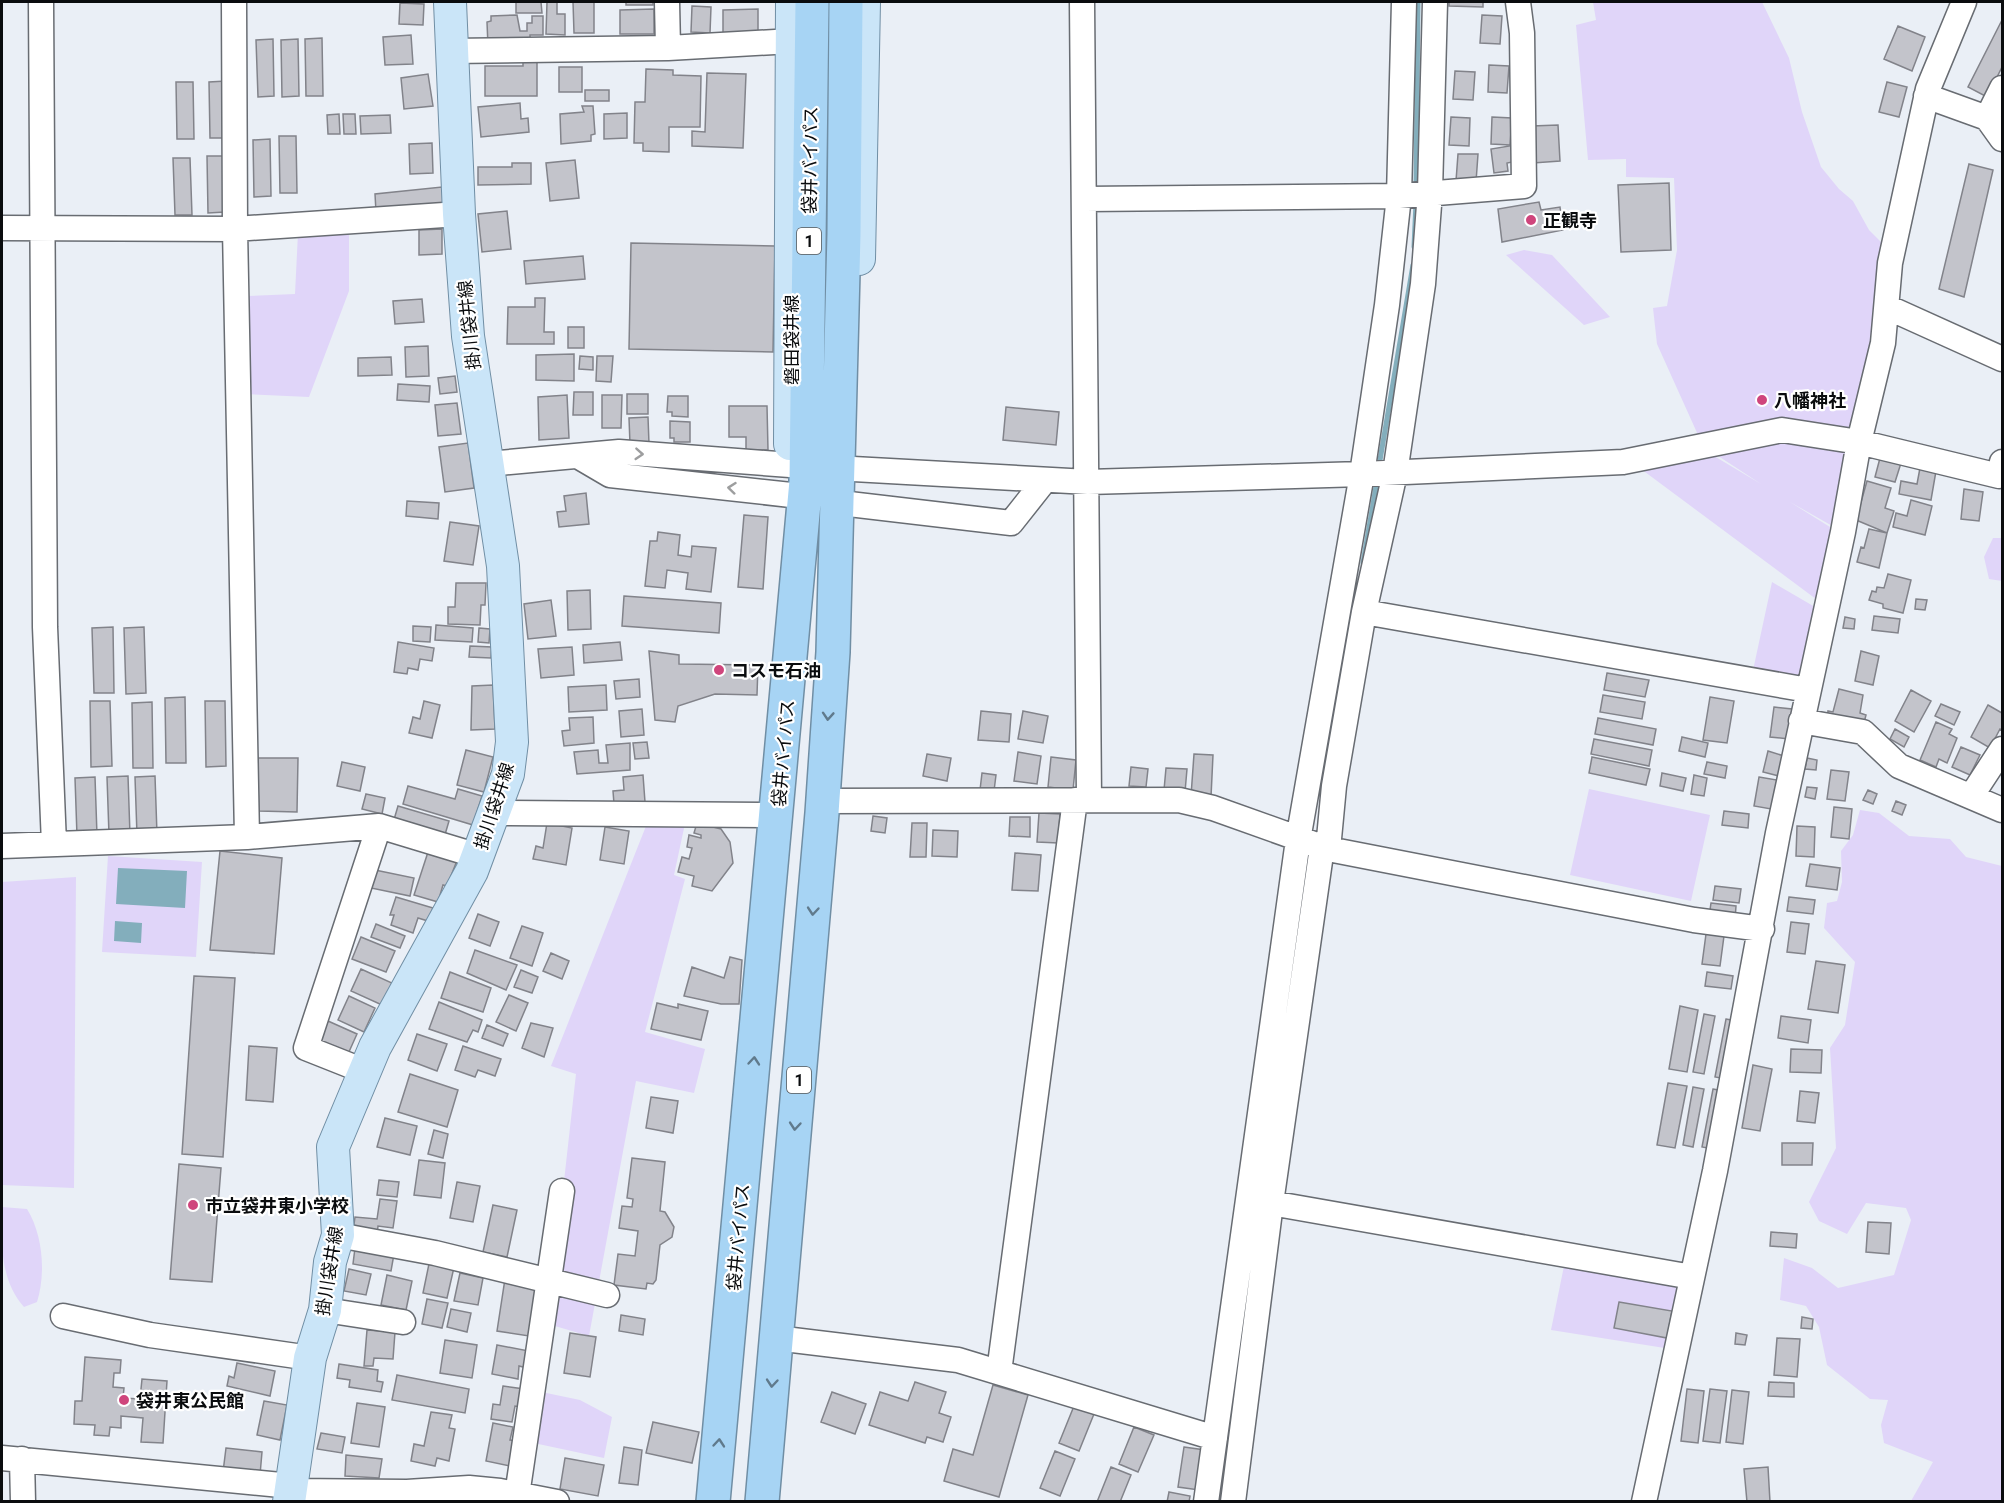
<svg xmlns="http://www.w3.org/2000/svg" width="2004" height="1503" viewBox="0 0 2004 1503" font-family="Roboto,'Noto Sans JP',sans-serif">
<rect width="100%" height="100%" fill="#eaeff6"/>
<path fill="#e0d5f9" d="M1593,2h169l27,56 13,54 19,55 18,22 14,12 16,29 17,17 -43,285 -53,-30 48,30 -18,70 -179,-133 63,-19 57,34 -58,-38 -46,-102 -4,-36 14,-2 10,-56 -3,-72 -48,-1v-18l-38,1 -12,-135 20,-5z
M298,233l51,2v56l-40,106 -65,-3 3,-98 48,-2z
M1524,250l28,5 58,62 -26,8 -78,-70z
M1993,538h9v43l-13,-2 -5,-22z
M1772,582l43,25 -14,77 -49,-9z
M1589,789l121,26 -19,86 -121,-26z
M1860,810l19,3 30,23 41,3 16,18 36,9v635h-91l22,-39 -49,-19 -3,-18 7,-25 -18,-1 -43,-34 -8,-38 -13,-21 -26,-6 4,-42 28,10 26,20 56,-13 17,-55 -5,-12 -40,-5 -19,31 -28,-13 -10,-19 27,-54 -6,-100 15,-23 10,-63 -31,-34 3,-25 10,-2 5,-19 -1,-31 12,-16z
M686,819l-12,56 11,4 -40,153 60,17 -11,44 -58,-12 -47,255 -41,-12 28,-250 -25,-8 97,-245z
M108,856l94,6 -6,95 -94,-5z
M76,877l-2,311 -72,-3v-303z
M2,1207l25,2c16,26 19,64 10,93l-13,5c-24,-27 -23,-64 -22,-100z
M1564,1266l119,22 -12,61 -120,-19z
M532,1390l48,10 32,17 -8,41 -75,-16z"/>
<path fill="#83aebc" d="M118,868l69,3 -2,37 -69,-4z
M115,921l27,2 -1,20 -27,-2z"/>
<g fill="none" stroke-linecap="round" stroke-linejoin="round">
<path stroke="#83aebc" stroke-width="5" d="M1416,190l2,-188
M1414,247l2,-45
M1379,466l34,-201
M1363,563l14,-82"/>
</g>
<path fill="#c3c4cb" stroke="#82838a" stroke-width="1.5" d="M516,2h25l1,11h-26z
M547,2h10v12h8v21l-19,-1z
M573,2h21v31h-20z
M626,2h27v3h-27z
M1449,2h34v5l-34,-1z
M400,3l24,1 -1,21 -24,-1z
M692,6l19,1 -1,26 -19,-1z
M654,9v25h-34v-24z
M758,9v24h-35v-23z
M517,15l3,16h7v-8h5v-7h11v19h-13v10l-42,1 -1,-24 4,-1v-5z
M1482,15l20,1 -2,28 -20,-1z
M2002,20v47l-15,30 -19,-10z
M1898,26l27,11 -13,34 -28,-12z
M411,35l2,29 -28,1 -2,-28z
M322,38l1,58h-17l-1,-57z
M273,39l1,57 -16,1 -2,-57z
M298,39l1,57 -17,1 -1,-57z
M523,60h14v36h-52v-30h38z
M1489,65l20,1 -2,27 -19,-1z
M559,67h23v25h-23z
M646,69l27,1v5l28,1 -1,51h-31v25l-26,-1v-8h-9l1,-41h10z
M1455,71l20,1 -2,28 -20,-1z
M707,73l39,1 -3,74 -51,-2v-15l13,1z
M428,74l5,32 -29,3 -3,-31z
M226,81l1,57h-17l-1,-56z
M176,82h17l1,57h-17z
M1887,82l20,5 -8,30 -20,-5z
M585,90h24v11h-24z
M520,103l1,16 7,-1 1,14 -48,5 -3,-30z
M582,106h11l2,28 -4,1v6l-30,3 -1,-30 24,-2z
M627,113v25l-23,1v-25z
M339,114l1,20h-12l-1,-19z
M343,114h12l1,20h-12z
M390,115l1,18 -30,1 -1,-18z
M1451,117l19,1 -1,28 -20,-1z
M1492,117l20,1 -2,27 -19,-1z
M1558,125l2,36 -27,2 -1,-37z
M279,136h17l1,57h-17z
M270,139l1,57 -17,1 -1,-57z
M432,143l1,30 -23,1 -1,-30z
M1515,145l2,16 -10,2 1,8 -14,2 -3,-24z
M1458,154h20l-2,28 -20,-1z
M207,156h17l1,56 -17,1z
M173,158h17l2,57h-17z
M575,160l4,38 -29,3 -4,-38z
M512,163h19v21l-53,1v-18h34z
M1969,164l24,6 -29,127 -25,-8z
M1669,183l2,67 -50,2 -3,-67z
M442,187l2,18 -68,7 -1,-18z
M1539,202l2,8 19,-3 3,23 -61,12 -4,-33z
M507,211l4,38 -29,3 -4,-38z
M442,229v25l-23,1v-25z
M631,243l144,3 -2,106 -144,-3z
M583,256l2,23 -59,5 -2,-23z
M535,298h10l-1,34h10v12h-47l1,-37h27z
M422,299l2,23 -29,2 -2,-23z
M568,327h16v21h-16z
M428,346l1,30 -23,1 -1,-30z
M574,354v27l-38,-1v-25z
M580,356l13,1v13l-14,-1z
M597,356h16l-2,26 -15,-1z
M391,357l1,18 -34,1v-18z
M455,376l2,16 -17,2 -2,-16z
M398,384l32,2 -1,16 -32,-2z
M574,392h19v23h-20z
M627,394h21v20h-21z
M567,395l2,43 -30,2 -1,-43z
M602,395h20l-1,33h-19z
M668,396h20v21l-16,-1v-4h-5z
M457,403l4,31 -23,2 -3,-31z
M729,406h38l1,44h-22v-13h-17z
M1006,407l53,5 -3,33 -53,-5z
M648,417l1,27h-19l-1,-26z
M670,421l20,1v20h-16v-4h-4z
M468,443l6,45 -29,4 -6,-45z
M1880,458l21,5 -6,19 -20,-5z
M1920,468l16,3 -5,29 -32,-6 2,-13 16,3z
M1867,481l24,7 -6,20 9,3 -7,22 -31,-13z
M1964,489l19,3 -4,29 -18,-2z
M586,493l3,31 -30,3 -2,-15 9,-1 -2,-15z
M1911,500l21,6 -7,29 -32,-8 3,-14 11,3z
M407,501l32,2 -1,16 -32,-3z
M744,515l24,2 -5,72 -25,-2z
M450,522l29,4 -6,39 -29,-4z
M1869,529l18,4 -8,35 -22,-6 4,-15 3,1z
M658,532l22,3 -2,20 13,2 1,-11 24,2 -5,44 -25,-3 2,-16 -21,-3 -2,18 -20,-2 5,-45h7z
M1888,574l23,6 -8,33 -20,-5v-4l-14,-4 3,-9 4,1 1,-5 7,1z
M456,583h30l-1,22h-4l-1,20 -32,-1v-17h7z
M590,590l1,39 -23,1 -1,-39z
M624,596l97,7 -2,30 -97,-7z
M1916,599l11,1 -2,10 -10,-1z
M551,600l5,36 -28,3 -4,-35z
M1874,616l26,3 -2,14 -26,-3z
M1845,617l10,2 -1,10 -11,-1z
M436,625l37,3 -1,14 -37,-2z
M413,626l18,1 -1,15 -17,-1z
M113,627l1,66h-20l-2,-65z
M144,627l2,66 -20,1 -2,-66z
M479,628l11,1 -1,14 -11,-1z
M398,642l36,6 -2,13 -12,-2 -2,11 -10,-2 -1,6 -13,-2z
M620,642l2,18 -38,3 -1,-18z
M470,646l22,1 -1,11 -22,-1z
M572,647l2,28 -33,3 -3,-29z
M649,651l30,4v9l79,1 -1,30 -42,-1 -37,12 -3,16 -20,-2z
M1861,651l18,5 -6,29 -18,-4z
M1607,673l42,7 -4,17 -41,-7z
M639,679l1,18 -24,2 -2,-18z
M493,685l2,44 -24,1 1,-44z
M606,685l1,25 -38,2 -1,-25z
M1839,689l24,6 -3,18 6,2 -3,12 -36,-8 1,-8 5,1z
M1911,690l20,11 -17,31 -19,-11z
M1603,695l42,7 -3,17 -42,-7z
M185,697l1,66h-20l-1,-65z
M1710,697l24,4 -7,42 -24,-3z
M90,701h20l2,65 -21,1z
M205,701h20l1,65 -20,1z
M424,701l16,4 -8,33 -23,-5 4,-16 7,2z
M152,702l1,66h-20l-1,-65z
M1941,704l19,8 -6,13 -19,-9z
M1988,705l14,8v17l-2,-1 -10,19 -19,-11z
M1774,707l18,2 -3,30 -19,-2z
M642,709l2,26 -23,2 -2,-26z
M981,711l30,3 -2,28 -31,-2z
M1023,711l25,5 -5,27 -25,-4z
M593,717l1,26 -30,3 -2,-15 8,-1 -1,-12z
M1598,718l58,11 -3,16 -58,-11z
M1936,722l16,7 -3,5 8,4 -10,25 -8,-4 -3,8 -16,-7z
M1895,729l14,8 -5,10 -14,-8z
M1682,737l26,6 -3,14 -26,-6z
M1594,739l58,11 -3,16 -58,-12z
M647,742l2,16 -14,1 -2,-16z
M630,743v27l-53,4 -3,-22 24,-2 1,13h9l-2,-18z
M1961,747l19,8 -10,20 -18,-8z
M466,750l27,7 -9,35 -27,-7z
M1768,751l16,5 -5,20 -16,-4z
M1018,752l23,4 -4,28 -23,-3z
M927,754l24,4 -4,23 -24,-5z
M1194,754l19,1 -2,42 -20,-1z
M1051,757l25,3 -3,30 -25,-3z
M1592,757l58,12 -4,16 -57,-12z
M257,758h41l-1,54 -38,-1z
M1807,758l10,2 -1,10 -11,-1z
M342,762l23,5 -5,24 -23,-5z
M1707,762l20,4 -2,12 -21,-4z
M1131,767l17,2 -2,18 -17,-1z
M1166,768l21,1 -2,23 -21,-2z
M1831,770l18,2 -4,29 -18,-2z
M982,773l14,2 -2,16 -14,-1z
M1662,773l24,5 -3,13 -23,-5z
M643,775l2,27 -31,2 -1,-13 11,-1 -1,-13z
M1694,775l13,3 -3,18 -13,-2z
M128,776l2,59h-21l-2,-58z
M155,776l2,58 -20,1 -2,-58z
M95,777l2,58 -20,1 -2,-58z
M1759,777l18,3 -6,29 -17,-3z
M408,786l47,13 3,-10 24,7 -9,29 -70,-21z
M1807,787l10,1 -2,11 -10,-2z
M1868,790l9,4 -4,10 -10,-4z
M366,794l19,4 -3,16 -20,-5z
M1896,801l10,4 -4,10 -10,-4z
M398,806l51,15 -5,17 -51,-15z
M1834,807l18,2 -3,30 -18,-2z
M1724,811l25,3 -1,14 -26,-3z
M1039,813l21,1 -2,29 -21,-1z
M873,816l14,2 -2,15 -14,-2z
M1010,817h20v20l-21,-1z
M547,823l25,5 -6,37 -33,-6 3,-13 7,2z
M697,823l24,6 9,13 3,21 -21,28 -20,-5 2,-10 -16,-4 4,-15 7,2 3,-11 -5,-1 2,-12 12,3v-3l-7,-2z
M912,823h15l-1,34h-16z
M1797,826l18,1 -1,30 -18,-1z
M605,827l24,4 -5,33 -24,-4z
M933,830l25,1 -1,26 -25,-1z
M429,849l29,9 -11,28 -4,-1 -5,17 -24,-7z
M220,851l62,7 -8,96 -64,-4z
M1015,853l26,2 -3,36 -26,-1z
M1810,864l30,4 -3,22 -31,-4z
M375,870l39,8 -4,18 -39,-8z
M1715,886l26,3 -2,14 -26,-3z
M396,897l37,11 -5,13 -10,-3 -5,15 -22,-8 3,-10h-4z
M1789,897l26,3 -2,14 -26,-3z
M1711,903l25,3 -1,14 -26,-3z
M478,914l21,8 -9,24 -21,-8z
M1791,922l18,2 -4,30 -18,-2z
M376,924l29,12 -5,12 -29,-11z
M522,926l21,7 -11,33 -22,-8z
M1706,934l18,2 -4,30 -18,-2z
M361,937l34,14 -9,21 -34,-13z
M475,950l42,15 -11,25 -39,-17z
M551,953l18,8 -7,18 -19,-8z
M730,957l12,3 -3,44h-18l-37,-8 8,-29 32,11z
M1816,961l29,4 -7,48 -30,-4z
M361,969l31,14 -10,22 -31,-14z
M521,970l17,7 -6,16 -18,-6z
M450,972l41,16 -8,24 -42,-14z
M1707,972l26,4 -2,13 -26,-3z
M194,976l41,2 -12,179 -41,-3z
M509,995l19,8 -12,28 -20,-9z
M349,996l26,12 -11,24 -26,-12z
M439,1002l43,18 -4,12 -5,-2 -6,12 -38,-13z
M657,1003l21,5v-4l30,7 -7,29 -50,-11z
M1680,1006l18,4 -11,62 -18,-3z
M1704,1014l11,2 -11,58 -11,-2z
M1781,1016l30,4 -3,23 -30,-5z
M1726,1019l11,2 -11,58 -11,-2z
M328,1021l29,13 -9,20 -29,-13z
M531,1023l22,5 -9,29 -22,-9z
M487,1025l21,9 -5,12 -21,-8z
M417,1034l30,10 -10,27 -29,-11z
M249,1046l28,2 -4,54 -27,-2z
M463,1046l38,13 -6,17 -17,-6 -3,7 -20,-7z
M1791,1049l31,1 -1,23 -31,-1z
M1753,1065l19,4 -12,62 -18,-3z
M410,1074l48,16 -11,37 -49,-15z
M1668,1083l19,3 -12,62 -18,-3z
M1693,1087l11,2 -11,58 -10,-2z
M1713,1089l11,2 -11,58 -11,-2z
M1800,1091l19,2 -4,30 -18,-2z
M651,1097l27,4 -5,32 -27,-5z
M385,1118l32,8 -7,29 -33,-8z
M434,1130l14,4 -5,24 -15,-4z
M1782,1143h31l-1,22h-30z
M632,1158l33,4 -5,49 5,1 9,15 -2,10 -12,8 -4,35 -3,4 -6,-1 -1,6 -32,-4 4,-31 17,2 3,-25 -19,-3 3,-22 10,1 1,-8 -6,-1z
M419,1160l26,3 -4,35 -27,-3z
M179,1164l42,4 -9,114 -42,-3z
M379,1180l20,2 -2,15 -20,-2z
M457,1182l23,4 -7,36 -23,-4z
M380,1199l17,2 -4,27 -15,-2 -1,9 -24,-3 2,-15 22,2z
M493,1205l24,5 -10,47 -24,-5z
M1868,1222l23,1 -2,31 -23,-2z
M1771,1232l26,2 -1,14 -26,-2z
M355,1248l39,6 -3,17 -38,-7z
M430,1259l25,4 -8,35 -24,-5z
M349,1269l22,5 -5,21 -22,-4z
M460,1273l23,5 -5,27 -24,-4z
M387,1275l25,6 -6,29 -25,-5z
M505,1279l31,6 -7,51 -32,-5z
M427,1299l21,4 -6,25 -20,-4z
M1619,1302l53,9 -5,27 -53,-10z
M451,1309l20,4 -4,19 -20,-5z
M621,1315l24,4 -2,16 -24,-4z
M1802,1317l11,2 -1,10 -11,-1z
M367,1330l28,2 -2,27 -19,-1 -1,8h-9z
M570,1333l26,4 -6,40 -26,-4z
M1736,1333l11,2 -2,10 -10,-1z
M1777,1338l23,1 -3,38 -23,-2z
M445,1340l32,5 -5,33 -32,-5z
M497,1345l32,6 -2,17 -8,-2 -1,13 -26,-5z
M85,1357l36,3 -1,13h-6l-1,14 11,1 -1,10 17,1 2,-20 25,2 -4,62 -22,-1 2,-24 -22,-2v12l-11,-1 -1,9 -15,-1 1,-10 -21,-1 1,-23h7z
M237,1363l38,8 -5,25 -43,-10 2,-10 5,2z
M339,1364l39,6 -1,11 6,1 -2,10 -32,-5 1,-7 -13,-2z
M397,1375l72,14 -4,24 -73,-13z
M915,1382l31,10 -7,21 12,4 -8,25 -16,-5 -2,6 -56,-18 11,-33 28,9z
M1769,1382l25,1v14l-26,-1z
M993,1385l35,10 -29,102 -55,-16 9,-32 20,6z
M503,1386l21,3 -3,18 -6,-1 -3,16 -21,-3 2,-15 7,1z
M1687,1389l17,2 -6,52 -17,-2z
M1710,1389l17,2 -7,52 -17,-2z
M1732,1390l17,2 -6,52 -17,-2z
M832,1392l34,12 -11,30 -34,-12z
M264,1401l23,4 -7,35 -23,-5z
M357,1403l28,4 -6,40 -28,-4z
M1074,1406l20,8 -15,37 -20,-8z
M431,1412l21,3 -3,13 6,1 -6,32 -12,-3 -2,8 -24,-5 3,-17 10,2z
M653,1422l46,10 -7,31 -46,-10z
M493,1423l20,4 -3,13 10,1 -5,26 -29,-6z
M1134,1427l20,8 -16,37 -19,-8z
M321,1433l24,4 -3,16 -25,-4z
M624,1447l18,3 -4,35 -19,-2z
M1184,1447l21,3 -6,40 -21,-3z
M226,1448l36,4 -2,23 -37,-3z
M1055,1451l20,8 -15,37 -20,-8z
M346,1455l36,4 -3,19 -34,-2z
M565,1458l39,7 -6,31 -38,-7z
M1111,1467l20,8 -11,27h-23z
M1768,1467l2,35h-23l-3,-33z
M1169,1492l21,4 -1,6h-22z"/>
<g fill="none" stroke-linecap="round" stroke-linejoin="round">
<g stroke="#686c72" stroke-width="27">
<path id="minor" d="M41,2l4,625 9,217
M234,2l1,227 12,608
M667,2l1,46
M1082,2l7,797
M451,51l217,-3 124,-7
M2002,88l-15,30 15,21
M1926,96l61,22
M1085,199l314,-3 125,-10 -2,-153 -4,-31
M2,228l233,1 224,-15
M1887,307l115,52
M581,458l29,17 181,20
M488,464l131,-12 171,13
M853,469l235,13 274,-8 261,-12 159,-32 77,12 140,34 3,-14
M849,504l162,19 34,-43
M1364,612l444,78
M1801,721l62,11 36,34 103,44
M1972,795l30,-46
M823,801l356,-1 34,8 115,41 366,71 68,9
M493,813l285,2
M2,846l245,-9 132,-11 99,30
M1328,849l6,-63 30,-174 31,-139 28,-189 7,-92 5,-190
M364,1071l-58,-23 73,-222
M1271,1203l421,74
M338,1235l97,18 172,42
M325,1310l78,12
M63,1316l87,19 160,23
M776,1338l182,22 257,78
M999,1372l76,-572
M2,1458l289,28
M22,1459l1,43
M291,1491l116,1 62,-4 31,3 57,11
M516,1502l46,-311
M1206,1502l92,-662 64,-366 25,-169 12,-109 5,-194
M1233,1502l38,-299 51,-356
M1644,1502l71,-331 63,-338 65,-301 16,-90 24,-99 7,-80 38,-174 36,-87"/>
</g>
<g stroke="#708ea4" stroke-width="34">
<path id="major" d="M859,259l5,-257
M790,444l2,-442
M289,1502l21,-144 15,-48 5,-48 8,-27 -5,-88 42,-100 97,-176 36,-97 4,-32 -9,-176 -35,-230 -9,-122 -9,-212"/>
</g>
<g stroke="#708ea4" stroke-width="36">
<path id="highway" d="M713,1502l93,-1021 6,-479
M762,1502l60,-689 11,-161 11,-418 2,-232"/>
</g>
<use href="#minor" stroke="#fff" stroke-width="24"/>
<use href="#major" stroke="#cae5f8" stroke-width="32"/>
<use href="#highway" stroke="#a7d4f4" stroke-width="33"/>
</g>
<defs><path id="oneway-chevron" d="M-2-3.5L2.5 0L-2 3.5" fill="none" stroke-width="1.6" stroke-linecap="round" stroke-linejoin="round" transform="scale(1.5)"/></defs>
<g stroke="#9d9e9f">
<use href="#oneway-chevron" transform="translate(639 454) rotate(4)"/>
<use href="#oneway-chevron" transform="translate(732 488) rotate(-174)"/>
</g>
<g stroke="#607a8c">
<use href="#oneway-chevron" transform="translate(828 716) rotate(94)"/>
<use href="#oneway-chevron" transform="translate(813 911) rotate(95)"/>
<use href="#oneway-chevron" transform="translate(754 1061) rotate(-85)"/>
<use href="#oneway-chevron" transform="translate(795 1126) rotate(95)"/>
<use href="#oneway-chevron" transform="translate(772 1383) rotate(95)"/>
<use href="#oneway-chevron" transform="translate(719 1443) rotate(-85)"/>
</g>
<g fill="#cf457c" stroke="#fff" stroke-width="2">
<circle cx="1531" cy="220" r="6"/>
<circle cx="1762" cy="400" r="6"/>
<circle cx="719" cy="670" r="6"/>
<circle cx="193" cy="1205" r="6"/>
<circle cx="124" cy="1400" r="6"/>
</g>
<g text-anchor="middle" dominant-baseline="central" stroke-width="4.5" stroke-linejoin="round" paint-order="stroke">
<g fill="#fff" stroke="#545556" stroke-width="1.5">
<rect x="797" y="228" width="24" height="26" rx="4.5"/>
<rect x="787" y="1067" width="24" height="26" rx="4.5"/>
</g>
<g font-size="16" font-weight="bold" fill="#0a0c0e">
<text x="809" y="241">1</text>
<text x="799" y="1080">1</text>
</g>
<g font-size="18" fill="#0a0c0e" stroke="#fff">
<text transform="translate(810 160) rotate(-89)">袋井バイパス</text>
<text transform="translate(469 325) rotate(-96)">掛川袋井線</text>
<text transform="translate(791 340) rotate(-90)">磐田袋井線</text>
<text transform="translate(783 753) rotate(-85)">袋井バイパス</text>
<text transform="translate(494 806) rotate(-72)">掛川袋井線</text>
<text transform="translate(738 1237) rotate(-85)">袋井バイパス</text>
<text transform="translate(329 1271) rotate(-81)">掛川袋井線</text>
</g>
<g font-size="18" font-weight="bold" fill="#0a0c0e" stroke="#fff" text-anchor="start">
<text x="1543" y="220">正観寺</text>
<text x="1774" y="400">八幡神社</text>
<text x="731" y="670">コスモ石油</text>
<text x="205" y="1205">市立袋井東小学校</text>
<text x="136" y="1400">袋井東公民館</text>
</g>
</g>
<rect width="2004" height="1503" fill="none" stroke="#0a0c0e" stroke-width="6"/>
</svg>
